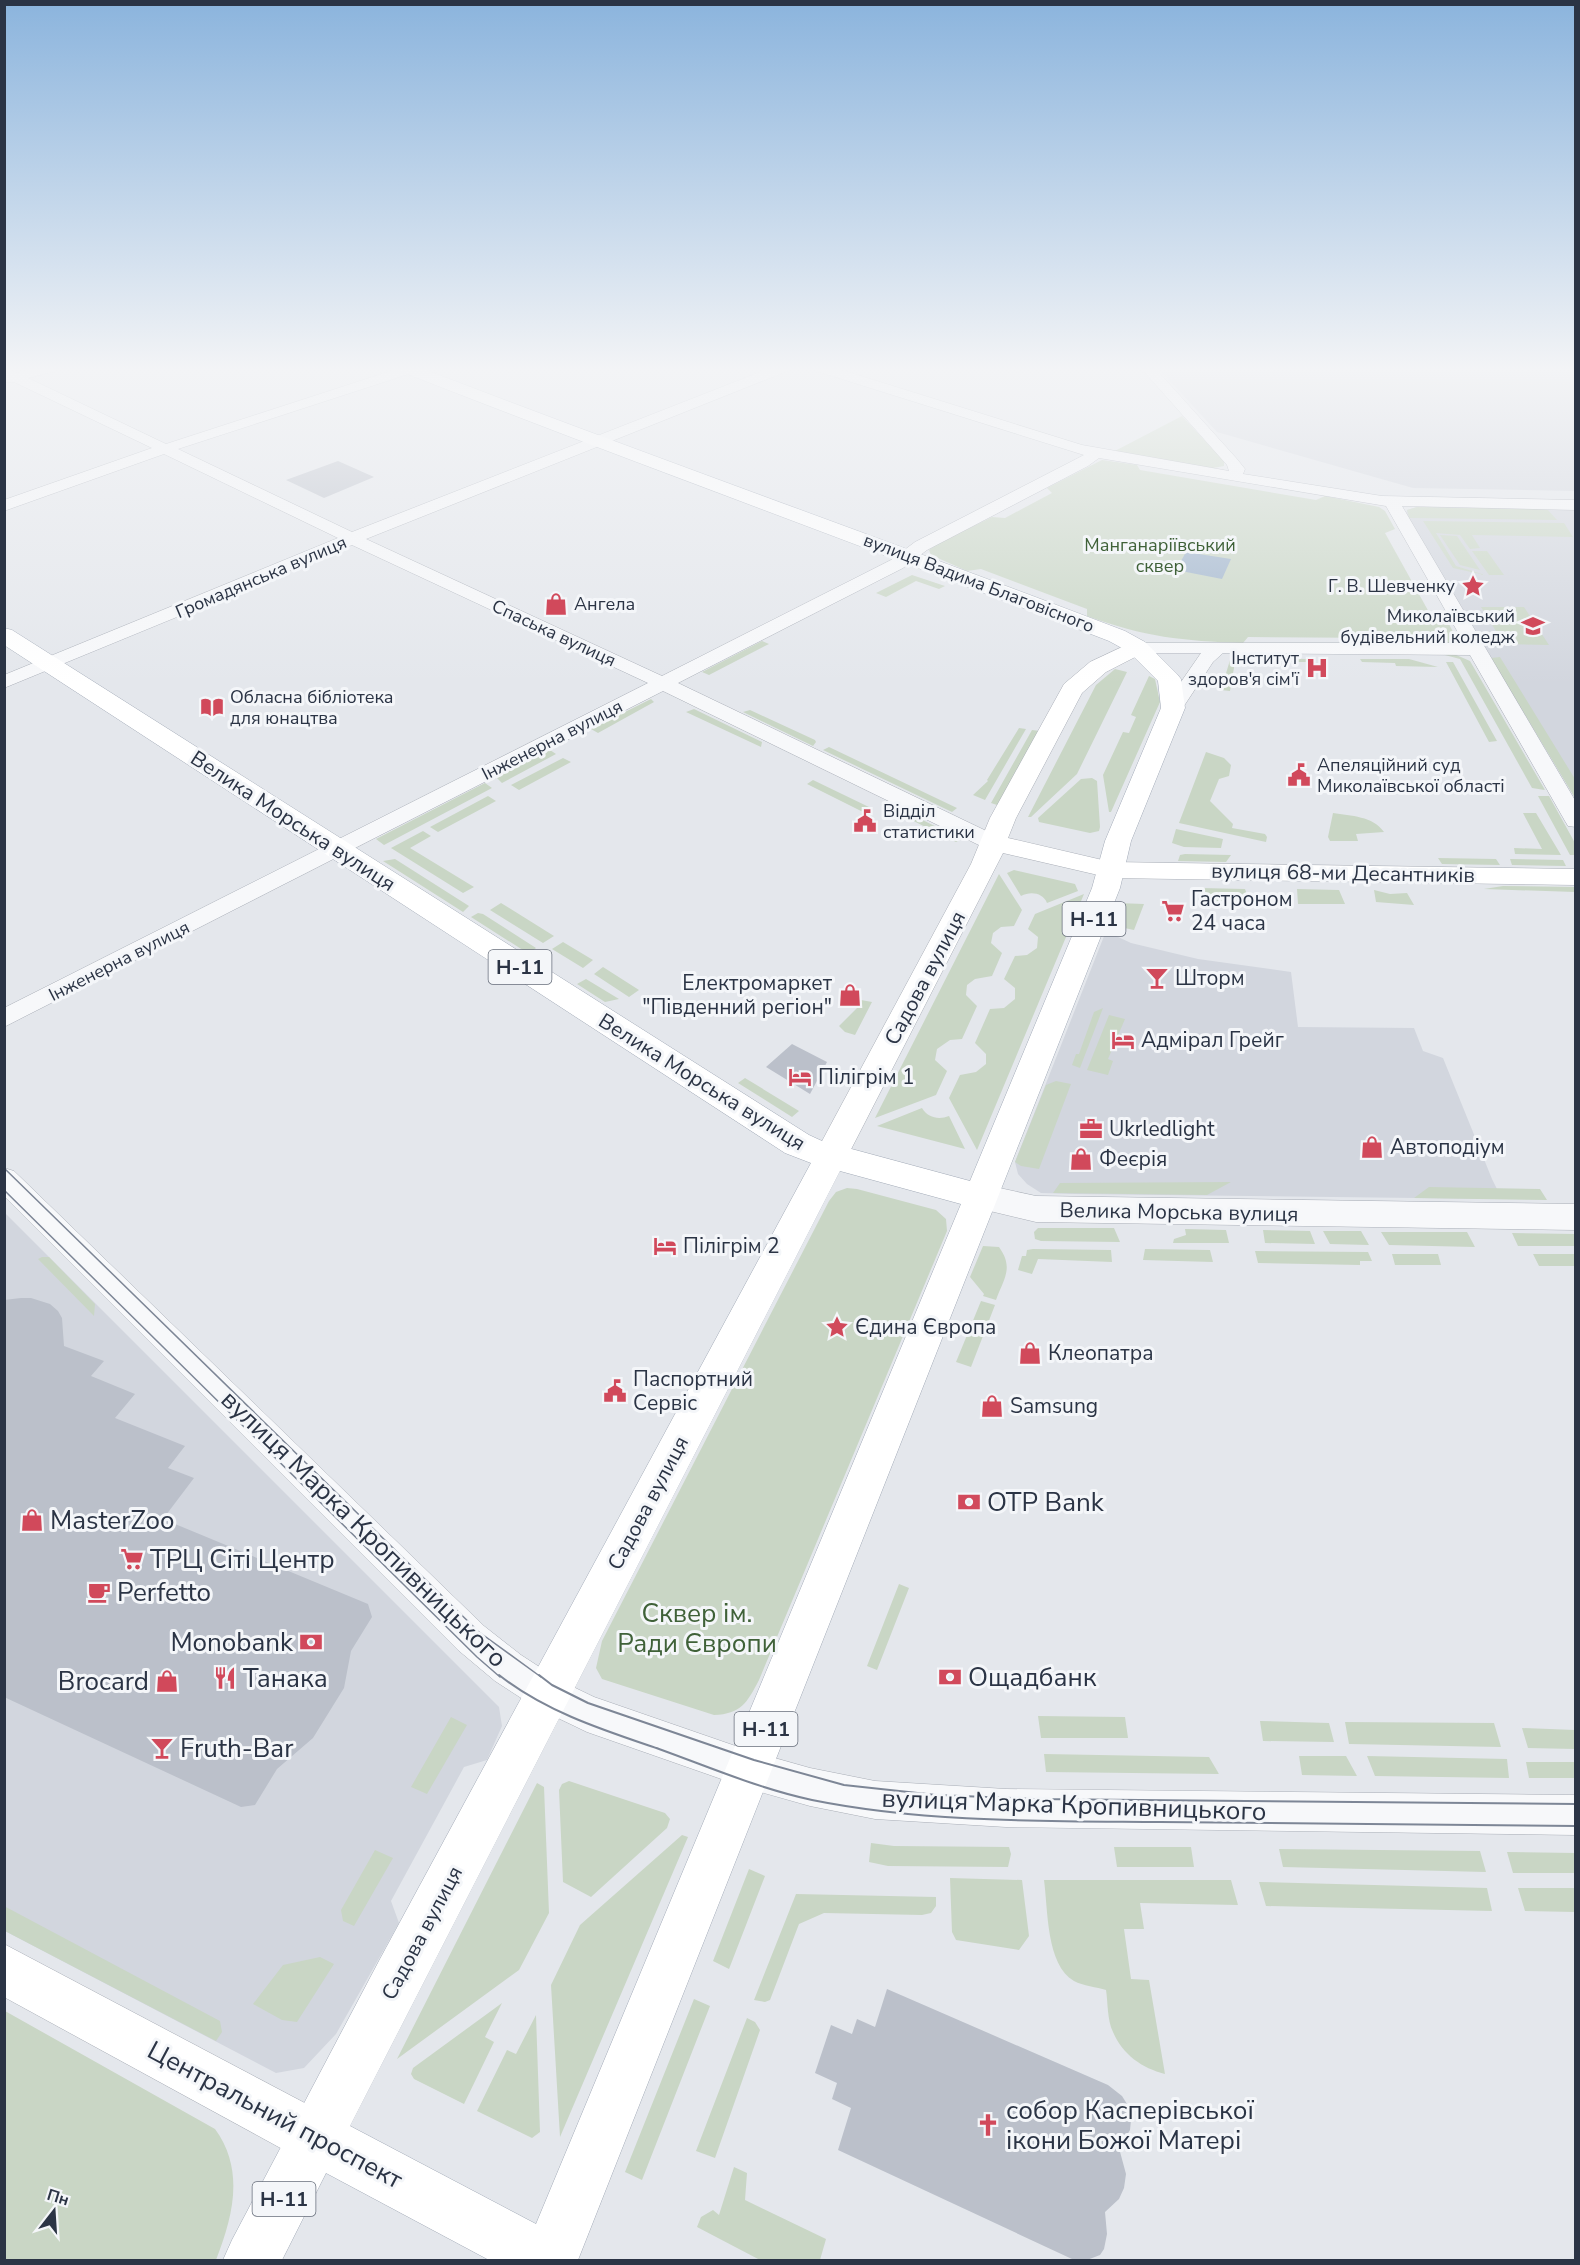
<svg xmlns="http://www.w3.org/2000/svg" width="1580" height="2265" viewBox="0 0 1580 2265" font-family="'Nunito Sans',sans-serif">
<rect width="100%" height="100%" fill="#e4e7ec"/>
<path fill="#d2d6de" d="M1157,367h418v124l-162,-3 -196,-56z
M1417,507l158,2v289l-169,-284 1,-4z
M1110,921l2,10 4,5 15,7 67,16 93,13 7,55 116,1 9,23 20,7 49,121 10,20 -427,-5 -34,-1 -14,-9 -9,-10 -3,-12z
M4,1212l495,495 3,19 -15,34 -23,7 -73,134 8,22 -63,111 -32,34 -28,5 -271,-142z"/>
<path fill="#c9d6c5" d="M1182,416l42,45v5l-11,2 -102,-15z
M1102,460l35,5 3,5 176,30 9,-4 54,11 6,4 10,18 -10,4 45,81 16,4 9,18 -1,4 -8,4h-44l-8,-6 -146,-1 -5,6c-60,-2 -99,-6 -156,-27v-7l-106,-40 -14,2 -36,-16 -2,-5 8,-6 55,-27 13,1 47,-25 -5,-5z
M1417,507l130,2 10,11 -148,-2 -2,-8z
M1423,521l141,2 9,14 -101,-2 8,13 -10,1 -10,-14 -24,-2 20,33 29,9 -32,-7z
M1440,535l17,1 23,34 -20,-5z
M1472,551h15l17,24h-15z
M912,575l33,11 -6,3 -23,-8 -30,16 -10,-4z
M1481,607h43l25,38 -45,-1z
M762,641l7,3 -60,31 -7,-3z
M1441,654h13l16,7 75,129 -13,-2 -72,-129z
M1500,657l75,122v19l-84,-140z
M1245,658l63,1 1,3h-74l-5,29 -9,-1 9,-30z
M1360,659h49l29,8 -42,-1 -1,-3 -33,-1z
M1446,662h7l44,79 -8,1z
M1115,669l12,3 -50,102 -46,43h-3l68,-132z
M1149,676l6,3 5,23 -49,110h-2l-6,-37 20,-43 6,1 7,-16 -5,-2z
M651,699l3,3 -56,31 -7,-4z
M694,709l68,33 -1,5 -75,-35z
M750,710l65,30 1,2 -3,4 -70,-34z
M1019,728l7,1 -41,71 -12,-5 15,-14 -1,-1z
M1032,730l8,1 -40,75 -9,-3z
M829,747l128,61 -5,4 -129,-62z
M550,750l6,4 -54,29 -6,-6z
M1206,752l18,6 7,7 -2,11 -10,3 -9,22 23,23 -1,4 33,6 2,3 -1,5 -87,-19z
M563,758l8,4 -52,28 -8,-5z
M1092,778l5,3 3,46 -1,4 -9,2 -51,-11 -1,-4 43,-39z
M813,780l58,28 -6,5 -58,-29z
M485,783l7,5 -108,57 -8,-6z
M488,796l8,5 -58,31 -8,-5z
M1538,796h11l26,47v12h-5z
M886,802l75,37 -5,3 -75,-37z
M1333,813c18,3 40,3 51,19l-28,2 2,7h-28l-2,-4z
M1523,813h13l25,42 -46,-1 -1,-6 28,1z
M1176,829l47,10 -2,9 -37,-1 -12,-4z
M423,831l8,5 -21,12 64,39 -11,6 -72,-45z
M1185,854l46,1 -5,7 -48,-1 2,-6z
M1438,858l58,1 4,6 -58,-1z
M395,859l74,47 -6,6 -80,-51z
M1510,859l53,1 3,6 -54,-1z
M1014,870l61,14 3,7 -31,12c-4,-10 -16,-12 -26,-7l-14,-23z
M999,874l23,36 -8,16 -13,1 -8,6 -2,10 11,10 -10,23 -17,3 -8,6 -1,10 11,11 -15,33 -12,1 -13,9 -2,11 12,11 -11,24 -61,23z
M1503,886l72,1v5l-91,-3z
M1200,888l45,1 5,14 -45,-2z
M1297,889l42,1 6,14h-47z
M1374,890l16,4 17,-1 7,12 -38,-3z
M1084,894l-107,256 -28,-52 11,-23 16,-3 10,-8v-10l-11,-11 15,-34 14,-1 11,-9v-11l-11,-9 11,-23 12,-1 10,-7 1,-11 -10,-8 7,-15z
M501,903l53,33 -11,7 -53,-33z
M1117,903l27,1 -10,26 -24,-5z
M478,913l5,1 53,34 -7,6 -58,-37z
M563,942l30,18 -10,8 -31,-19z
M603,967l36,23 -10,7 -35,-23z
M586,979l33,20 -14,3 -28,-18z
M861,1000l11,2 -17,33 -10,-3 -6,-6 18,-18z
M1103,1008l-23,60 -8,-3 4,-11h3l15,-42z
M1109,1015l16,4 -17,40 5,2 -5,14 -21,-5z
M745,1078l54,33 -7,6 -54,-34z
M1056,1081l15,3 -32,85 -18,-3 -6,-4 31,-77z
M922,1108c6,10 17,12 27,8l16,33 -88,-23z
M1231,1182l-24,13 -154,-2 7,-10z
M1429,1187l111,2 7,11 -133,-2z
M847,1188l10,1 79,21 10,9 1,12 -188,449c-12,23 -18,34 -45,35l-112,-36 -6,-11 6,-27 227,-440 7,-9z
M1038,1228h76l6,14 -79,-1 -6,-2 -1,-7z
M1185,1229l41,1 3,13h-56l1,-4 12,-4z
M1263,1230l47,1 5,13 -50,-1z
M1323,1231h38l8,14 -39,-1z
M1381,1232h86l8,15 -86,-2z
M1512,1233l63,1v12h-57z
M983,1246l16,1c15,21 5,31 -3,53l-13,-4 1,-2 -14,-17z
M1033,1249l78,1 1,12 -74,-3 -6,15 -14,-4 4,-14h4l1,-6z
M1145,1249l65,1 3,12 -70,-2z
M1255,1251l113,1 4,9h-12v4l-102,-2z
M1392,1254h46l3,11h-46z
M1533,1254h42v12h-36z
M42,1257h7l46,47 -1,12 -56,-57z
M981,1301l14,4 -24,62 -15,-5z
M899,1584l10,4 -32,82 -10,-4z
M1038,1716l87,1 3,21h-87z
M451,1717l16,8 -40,69 -16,-7z
M1260,1721l69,2 5,19 -71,-1z
M1345,1722l149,1 7,24 -152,-3z
M1522,1728l53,2v19l-47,-1z
M1044,1754l165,3 10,17 -173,-2z
M1299,1756h47l11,20 -55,-1z
M1367,1756l140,3 2,19 -134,-2z
M1526,1762h49v16h-46z
M569,1781l96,32 5,6 -3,9 -76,69 -28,-15 -4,-92 3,-6z
M537,1783l7,4 5,126 -30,57 -122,89z
M682,1835l6,2 -128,300 -9,-152 29,-60z
M871,1843l23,3 115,1 2,7 -3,13 -120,-1 -19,-4z
M1114,1847h77l3,20h-77z
M1279,1849l201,2 6,21 -203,-5z
M375,1850l18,8 -39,68 -11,-5 -2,-11z
M1507,1852l68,1v20h-62z
M749,1869l16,7 -36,93 -16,-8z
M950,1878l72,2 7,56 -10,14 -63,-10 -4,-8z
M1044,1880h187l7,25 -98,-2 4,26h-20l7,50 18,1 16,94c-23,-6 -42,-19 -52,-42 -6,-12 -5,-30 -7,-42 -9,-3 -23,-4 -32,-9 -28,-16 -26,-72 -30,-101z
M1259,1882l228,6 5,23 -226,-5z
M1518,1888h57v24l-50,-1z
M796,1894l140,3v9l-5,7 -9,2 -98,-2 -25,11 -29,76 -5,2 -11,-2z
M4,1906l216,115 2,11 -6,9 -211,-110z
M320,1957l14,7 -37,58 -15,-2 -29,-16 30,-39z
M694,1999l16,7 -68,174 -17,-8z
M502,2003l-17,34 9,5 -30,62 -50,-25 -3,-5 2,-6z
M5,2011l210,118c30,41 18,87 1,131h-211z
M536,2015l4,117 -8,6 -55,-27 30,-61 9,4z
M747,2018l8,4 5,8 -45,128 -19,-7z
M734,2167l13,6 -2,27 81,39 -6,21h-60l-63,-33 4,-10 12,-7 6,5z"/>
<path fill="#9fb4cc" d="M1186,552l45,7 -9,20 -46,-9z"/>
<path fill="#bbc0ca" d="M338,461l36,16 -50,21 -38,-18z
M792,1044l35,18 -17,32 -44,-27z
M21,1298h10l19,6 8,7 4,7 2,28 40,15 -13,15 44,18 -20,24 70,28 -17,22 26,10 -31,41 205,85 4,13 -21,34 -7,37 -31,50 -36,31 -22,36 -14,2 -237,-110v-397z
M887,1989l221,96 14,11 5,8 4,16 -1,10 -11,18 7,26 -2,14 -5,11 -14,13 2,22 -3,15 -4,6 -13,5 -15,-1 -234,-109 13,-42 -19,-9 5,-16 -22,-10 16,-48 21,9 5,-15 18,8z"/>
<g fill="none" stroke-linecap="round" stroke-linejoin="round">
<g stroke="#a9aeb7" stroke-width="1">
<path id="minor" d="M39,367h22l-2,3 -31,8 138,66 237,-77h20l-2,3 -243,79 174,83 421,-165h19l-2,3 -424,169 296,137 229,-116 24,-18 169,-87 -271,-85 -2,-3h21l250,78 147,26 -2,-6 -87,-98h14l83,92 8,10 -2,5 139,22 194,4v10l-174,-4 174,296v25l-8,-1 -3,-5 -95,-166 -247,-2 -10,9 -33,50h-14l-3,-4 38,-55h-64l-7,-2 -2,-4 2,-4h334l-78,-137 -287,-48 -11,8 -161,84 -24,18 -225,115 323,155 3,5 -3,5 -8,2 -8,-2 -322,-157 -659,336v-19l644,-325 -296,-138 -348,143v-13l334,-137 -174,-84 -160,57v-11l148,-52 -138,-66h-10v-14l13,5z
M4,1168l10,3 470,455 37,29 40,26 33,16 156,54 60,17 65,13 131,8 570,6v40l-570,-8 -131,-8 -65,-13 -60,-17 -163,-57 -52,-25 -40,-26 -37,-31 -454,-454z"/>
</g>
<g stroke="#a9aeb7" stroke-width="1">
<path id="tertiary" d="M981,1184l55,12 540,8v26l-540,-8 -67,-16 -5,-9 5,-9z"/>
</g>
<g stroke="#a9aeb7" stroke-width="1">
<path id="secondary" d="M1137,640l8,2 3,5 -3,5 -39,20 -24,21 -66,125 -8,20 103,24 465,7v16l-465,-7 -108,-25 -160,312 -12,3 -12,-3 -5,-9 157,-292 19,-46 74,-134 26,-22z
M4,1944l331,175 8,19 -8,19 -19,8 -19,-8 -293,-160z"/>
</g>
<g stroke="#a3abb8" stroke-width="1">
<path id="primary" d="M395,367h23c234,90 472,174 707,264l20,11 32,32 4,5 4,29 -54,133 -11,47 -542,1372h-89l-163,-87 -44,87h-59l9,-20 148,-281 431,-796 -26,-10 -781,-508v-17l8,2 797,505 13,6 148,40 122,-293 13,-47 56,-133 -3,-27 -29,-29 -20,-11c-237,-92 -475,-178 -712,-271zM840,1171l121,33 -425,1020 -186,-98z"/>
</g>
<use href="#minor" fill="#f7f8fa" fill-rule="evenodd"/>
<use href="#tertiary" fill="#f7f8fa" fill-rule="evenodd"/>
<use href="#secondary" fill="#fff" fill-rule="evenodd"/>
<use href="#primary" fill="#fff" fill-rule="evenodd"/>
<path stroke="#7d8696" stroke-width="1.5" d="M4,1168l475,464 62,45
M4,1190l473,467 23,20"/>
<path stroke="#7d8696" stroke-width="2" d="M499,1675c47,37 104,55 160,74 50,18 101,40 153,51 114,23 232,21 348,22 139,1 277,3 416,4
M539,1675l13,10 36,18 166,57 90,25 92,10 98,4 542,5"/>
</g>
<linearGradient id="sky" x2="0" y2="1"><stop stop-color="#8bb4dd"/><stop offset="0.54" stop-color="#f3f4f6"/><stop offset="1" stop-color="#f3f4f6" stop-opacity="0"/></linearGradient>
<rect width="1580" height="684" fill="url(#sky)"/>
<defs>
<g id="sight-bare" transform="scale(1.8)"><path d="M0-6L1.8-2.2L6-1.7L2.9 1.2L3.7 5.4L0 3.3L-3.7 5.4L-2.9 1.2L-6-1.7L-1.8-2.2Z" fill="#d1495b" stroke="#f4f6f9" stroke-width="2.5" paint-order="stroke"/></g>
<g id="shop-bare" transform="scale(1.8)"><path d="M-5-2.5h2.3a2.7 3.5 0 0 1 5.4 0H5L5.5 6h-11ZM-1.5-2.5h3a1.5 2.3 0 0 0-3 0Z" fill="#d1495b" stroke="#f4f6f9" stroke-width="2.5" paint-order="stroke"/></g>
<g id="university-bare" transform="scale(1.8)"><path d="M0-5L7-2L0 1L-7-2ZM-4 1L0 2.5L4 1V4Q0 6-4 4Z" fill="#d1495b" stroke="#f4f6f9" stroke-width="2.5" paint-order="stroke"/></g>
<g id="hospital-bare" transform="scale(1.8)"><path d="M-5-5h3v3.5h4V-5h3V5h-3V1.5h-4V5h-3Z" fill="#d1495b" stroke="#f4f6f9" stroke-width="2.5" paint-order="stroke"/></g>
<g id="library-bare" transform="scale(1.8)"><path d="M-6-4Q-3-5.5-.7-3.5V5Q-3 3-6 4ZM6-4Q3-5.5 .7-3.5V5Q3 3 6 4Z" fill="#d1495b" stroke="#f4f6f9" stroke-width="2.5" paint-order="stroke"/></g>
<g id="civic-bare" transform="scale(1.8)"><path d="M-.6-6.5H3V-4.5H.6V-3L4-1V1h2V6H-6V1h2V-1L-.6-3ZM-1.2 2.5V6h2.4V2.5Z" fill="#d1495b" stroke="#f4f6f9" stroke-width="2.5" paint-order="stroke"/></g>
<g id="supermarket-bare" transform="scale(1.8)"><path d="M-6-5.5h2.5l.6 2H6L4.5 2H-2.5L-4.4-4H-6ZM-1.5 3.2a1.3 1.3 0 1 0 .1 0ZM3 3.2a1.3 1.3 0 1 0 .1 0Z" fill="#d1495b" stroke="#f4f6f9" stroke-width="2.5" paint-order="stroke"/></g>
<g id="bar-bare" transform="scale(1.8)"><path d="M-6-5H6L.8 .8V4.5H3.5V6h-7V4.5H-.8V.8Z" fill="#d1495b" stroke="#f4f6f9" stroke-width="2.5" paint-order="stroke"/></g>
<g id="hotel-bare" transform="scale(1.8)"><path d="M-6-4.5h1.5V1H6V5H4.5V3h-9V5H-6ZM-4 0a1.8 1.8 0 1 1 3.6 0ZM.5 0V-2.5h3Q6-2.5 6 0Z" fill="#d1495b" stroke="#f4f6f9" stroke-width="2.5" paint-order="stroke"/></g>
<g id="office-bare" transform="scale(1.8)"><path d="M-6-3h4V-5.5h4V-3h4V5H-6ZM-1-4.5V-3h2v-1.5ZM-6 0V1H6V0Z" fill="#d1495b" stroke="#f4f6f9" stroke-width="2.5" paint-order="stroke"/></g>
<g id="bank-bare" transform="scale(1.8)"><path d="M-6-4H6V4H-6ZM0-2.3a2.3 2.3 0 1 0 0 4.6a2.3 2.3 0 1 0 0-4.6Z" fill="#d1495b" stroke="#f4f6f9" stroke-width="2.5" paint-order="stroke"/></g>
<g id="cafe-bare" transform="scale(1.8)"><path d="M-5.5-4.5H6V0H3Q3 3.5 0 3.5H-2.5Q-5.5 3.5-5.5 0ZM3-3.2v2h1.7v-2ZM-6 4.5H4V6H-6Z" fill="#d1495b" stroke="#f4f6f9" stroke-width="2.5" paint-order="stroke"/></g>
<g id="restaurant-bare" transform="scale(1.8)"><path d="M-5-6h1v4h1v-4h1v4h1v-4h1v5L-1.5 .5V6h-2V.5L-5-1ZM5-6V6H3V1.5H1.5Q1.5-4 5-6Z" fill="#d1495b" stroke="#f4f6f9" stroke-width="2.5" paint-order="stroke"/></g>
<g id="church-bare" transform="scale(1.8)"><path d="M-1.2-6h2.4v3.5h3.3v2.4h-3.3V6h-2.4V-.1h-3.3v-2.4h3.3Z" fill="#d1495b" stroke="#f4f6f9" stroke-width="2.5" paint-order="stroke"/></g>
</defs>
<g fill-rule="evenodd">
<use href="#sight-bare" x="1473" y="586"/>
<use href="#shop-bare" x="556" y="604"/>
<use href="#university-bare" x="1533" y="626"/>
<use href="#hospital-bare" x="1317" y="668"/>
<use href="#library-bare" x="212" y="707"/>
<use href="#civic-bare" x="1299" y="775"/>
<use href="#civic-bare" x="865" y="821"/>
<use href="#supermarket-bare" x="1173" y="911"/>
<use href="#bar-bare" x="1157" y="978"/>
<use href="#shop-bare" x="850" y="995"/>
<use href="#hotel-bare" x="1123" y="1040"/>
<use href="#hotel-bare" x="800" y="1077"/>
<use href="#office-bare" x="1091" y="1129"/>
<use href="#shop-bare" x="1372" y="1147"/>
<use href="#shop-bare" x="1081" y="1159"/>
<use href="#hotel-bare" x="665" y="1246"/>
<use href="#sight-bare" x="837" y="1327"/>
<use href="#shop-bare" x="1030" y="1353"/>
<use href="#civic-bare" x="615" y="1391"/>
<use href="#shop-bare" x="992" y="1406"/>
<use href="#bank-bare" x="969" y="1502"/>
<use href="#shop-bare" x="32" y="1520"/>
<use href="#supermarket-bare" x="132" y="1559"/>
<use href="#cafe-bare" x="99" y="1592"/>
<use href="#bank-bare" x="311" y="1642"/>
<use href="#bank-bare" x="950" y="1677"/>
<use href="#restaurant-bare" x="225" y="1678"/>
<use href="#shop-bare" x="167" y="1681"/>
<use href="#bar-bare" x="162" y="1748"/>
<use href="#church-bare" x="988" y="2125"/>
</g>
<g text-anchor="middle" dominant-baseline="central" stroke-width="6" stroke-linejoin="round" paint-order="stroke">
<g font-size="18" fill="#3f6138" stroke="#f4f6f9">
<text x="1160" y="545">Манганаріївський<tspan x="1160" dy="21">сквер</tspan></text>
</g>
<g font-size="18" fill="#2b3445" stroke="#f4f6f9">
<text transform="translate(261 577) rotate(-23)">Громадянська вулиця</text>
<text transform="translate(979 583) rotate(21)">вулиця Вадима Благовісного</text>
<text transform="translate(554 633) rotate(25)">Спаська вулиця</text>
<text transform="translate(552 740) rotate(-27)">Інженерна вулиця</text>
<text transform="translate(119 961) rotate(-27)">Інженерна вулиця</text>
</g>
<g font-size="18" fill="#2b3445" stroke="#f4f6f9" text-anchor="start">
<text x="1455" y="586" text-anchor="end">Г. В. Шевченку</text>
<text x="574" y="604">Ангела</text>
<text x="1515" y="616" text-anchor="end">Миколаївський<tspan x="1515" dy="21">будівельний коледж</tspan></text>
<text x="1299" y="658" text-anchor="end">Інститут<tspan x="1299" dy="21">здоров'я сім'ї</tspan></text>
<text x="230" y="697">Обласна бібліотека<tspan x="230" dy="21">для юнацтва</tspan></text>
<text x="1317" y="765">Апеляційний суд<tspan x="1317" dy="21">Миколаївської області</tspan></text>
<text x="883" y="811">Відділ<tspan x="883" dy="21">статистики</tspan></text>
</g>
<g fill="#f4f6f9" stroke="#676e7b" stroke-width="1.5">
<rect x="1062.5" y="902" width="63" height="34" rx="4.5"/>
<rect x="488.5" y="950" width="63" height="34" rx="4.5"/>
<rect x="734.5" y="1712" width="63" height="34" rx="4.5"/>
<rect x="252.5" y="2182" width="63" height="34" rx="4.5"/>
</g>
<g font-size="20" font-weight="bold" fill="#2b3445">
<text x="1094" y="919">Н-11</text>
<text x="520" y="967">Н-11</text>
<text x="766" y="1729">Н-11</text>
<text x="284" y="2199">Н-11</text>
</g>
<g font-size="21" fill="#2b3445" stroke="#f4f6f9">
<text transform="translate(293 821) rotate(33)">Велика Морська вулиця</text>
<text transform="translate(1343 873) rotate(1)">вулиця 68-ми Десантників</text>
<text transform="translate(925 978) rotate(-62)">Садова вулиця</text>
<text transform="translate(702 1082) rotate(32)">Велика Морська вулиця</text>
<text transform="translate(1179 1212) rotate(1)">Велика Морська вулиця</text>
<text transform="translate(648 1503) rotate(-62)">Садова вулиця</text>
<text transform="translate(422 1933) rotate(-62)">Садова вулиця</text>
</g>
<g font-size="21" fill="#2b3445" stroke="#f4f6f9" text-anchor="start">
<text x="1191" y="899">Гастроном<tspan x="1191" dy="24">24 часа</tspan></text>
<text x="1175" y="978">Шторм</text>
<text x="832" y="983" text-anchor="end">Електромаркет<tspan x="832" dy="24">"Південний регіон"</tspan></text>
<text x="1141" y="1040">Адмірал Грейг</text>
<text x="818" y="1077">Пілігрім 1</text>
<text x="1109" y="1129">Ukrledlight</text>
<text x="1390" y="1147">Автоподіум</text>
<text x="1099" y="1159">Феєрія</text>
<text x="683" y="1246">Пілігрім 2</text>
<text x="855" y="1327">Єдина Європа</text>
<text x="1048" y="1353">Клеопатра</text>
<text x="633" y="1379">Паспортний<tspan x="633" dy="24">Сервіс</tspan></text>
<text x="1010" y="1406">Samsung</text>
</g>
<g font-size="26" fill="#2b3445" stroke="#f4f6f9" text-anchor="start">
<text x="987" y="1502">OTP Bank</text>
<text x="50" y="1520">MasterZoo</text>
<text x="150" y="1559">ТРЦ Сіті Центр</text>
<text x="117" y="1592">Perfetto</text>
<text x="293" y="1642" text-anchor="end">Monobank</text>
<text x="968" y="1677">Ощадбанк</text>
<text x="243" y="1678">Танака</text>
<text x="149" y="1681" text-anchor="end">Brocard</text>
<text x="180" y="1748">Fruth-Bar</text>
<text x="1006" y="2110">собор Касперівської<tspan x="1006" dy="30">ікони Божої Матері</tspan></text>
</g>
<g font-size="26" fill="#2b3445" stroke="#f4f6f9">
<text transform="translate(364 1529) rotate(44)">вулиця Марка Кропивницького</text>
<text transform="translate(1074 1805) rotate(2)">вулиця Марка Кропивницького</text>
<text transform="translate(275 2115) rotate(28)">Центральний проспект</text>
</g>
<g font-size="26" fill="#3f6138" stroke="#f4f6f9">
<text x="697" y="1613">Сквер ім.<tspan x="697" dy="30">Ради Європи</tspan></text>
</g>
</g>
<rect width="1580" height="2265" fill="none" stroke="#2b3445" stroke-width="12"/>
<g transform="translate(54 2211) rotate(17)" stroke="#f4f6f9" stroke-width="4.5" paint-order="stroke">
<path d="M0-4.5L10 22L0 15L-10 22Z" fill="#2b3445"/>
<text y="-9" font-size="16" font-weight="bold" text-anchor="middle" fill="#2b3445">Пн</text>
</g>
</svg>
